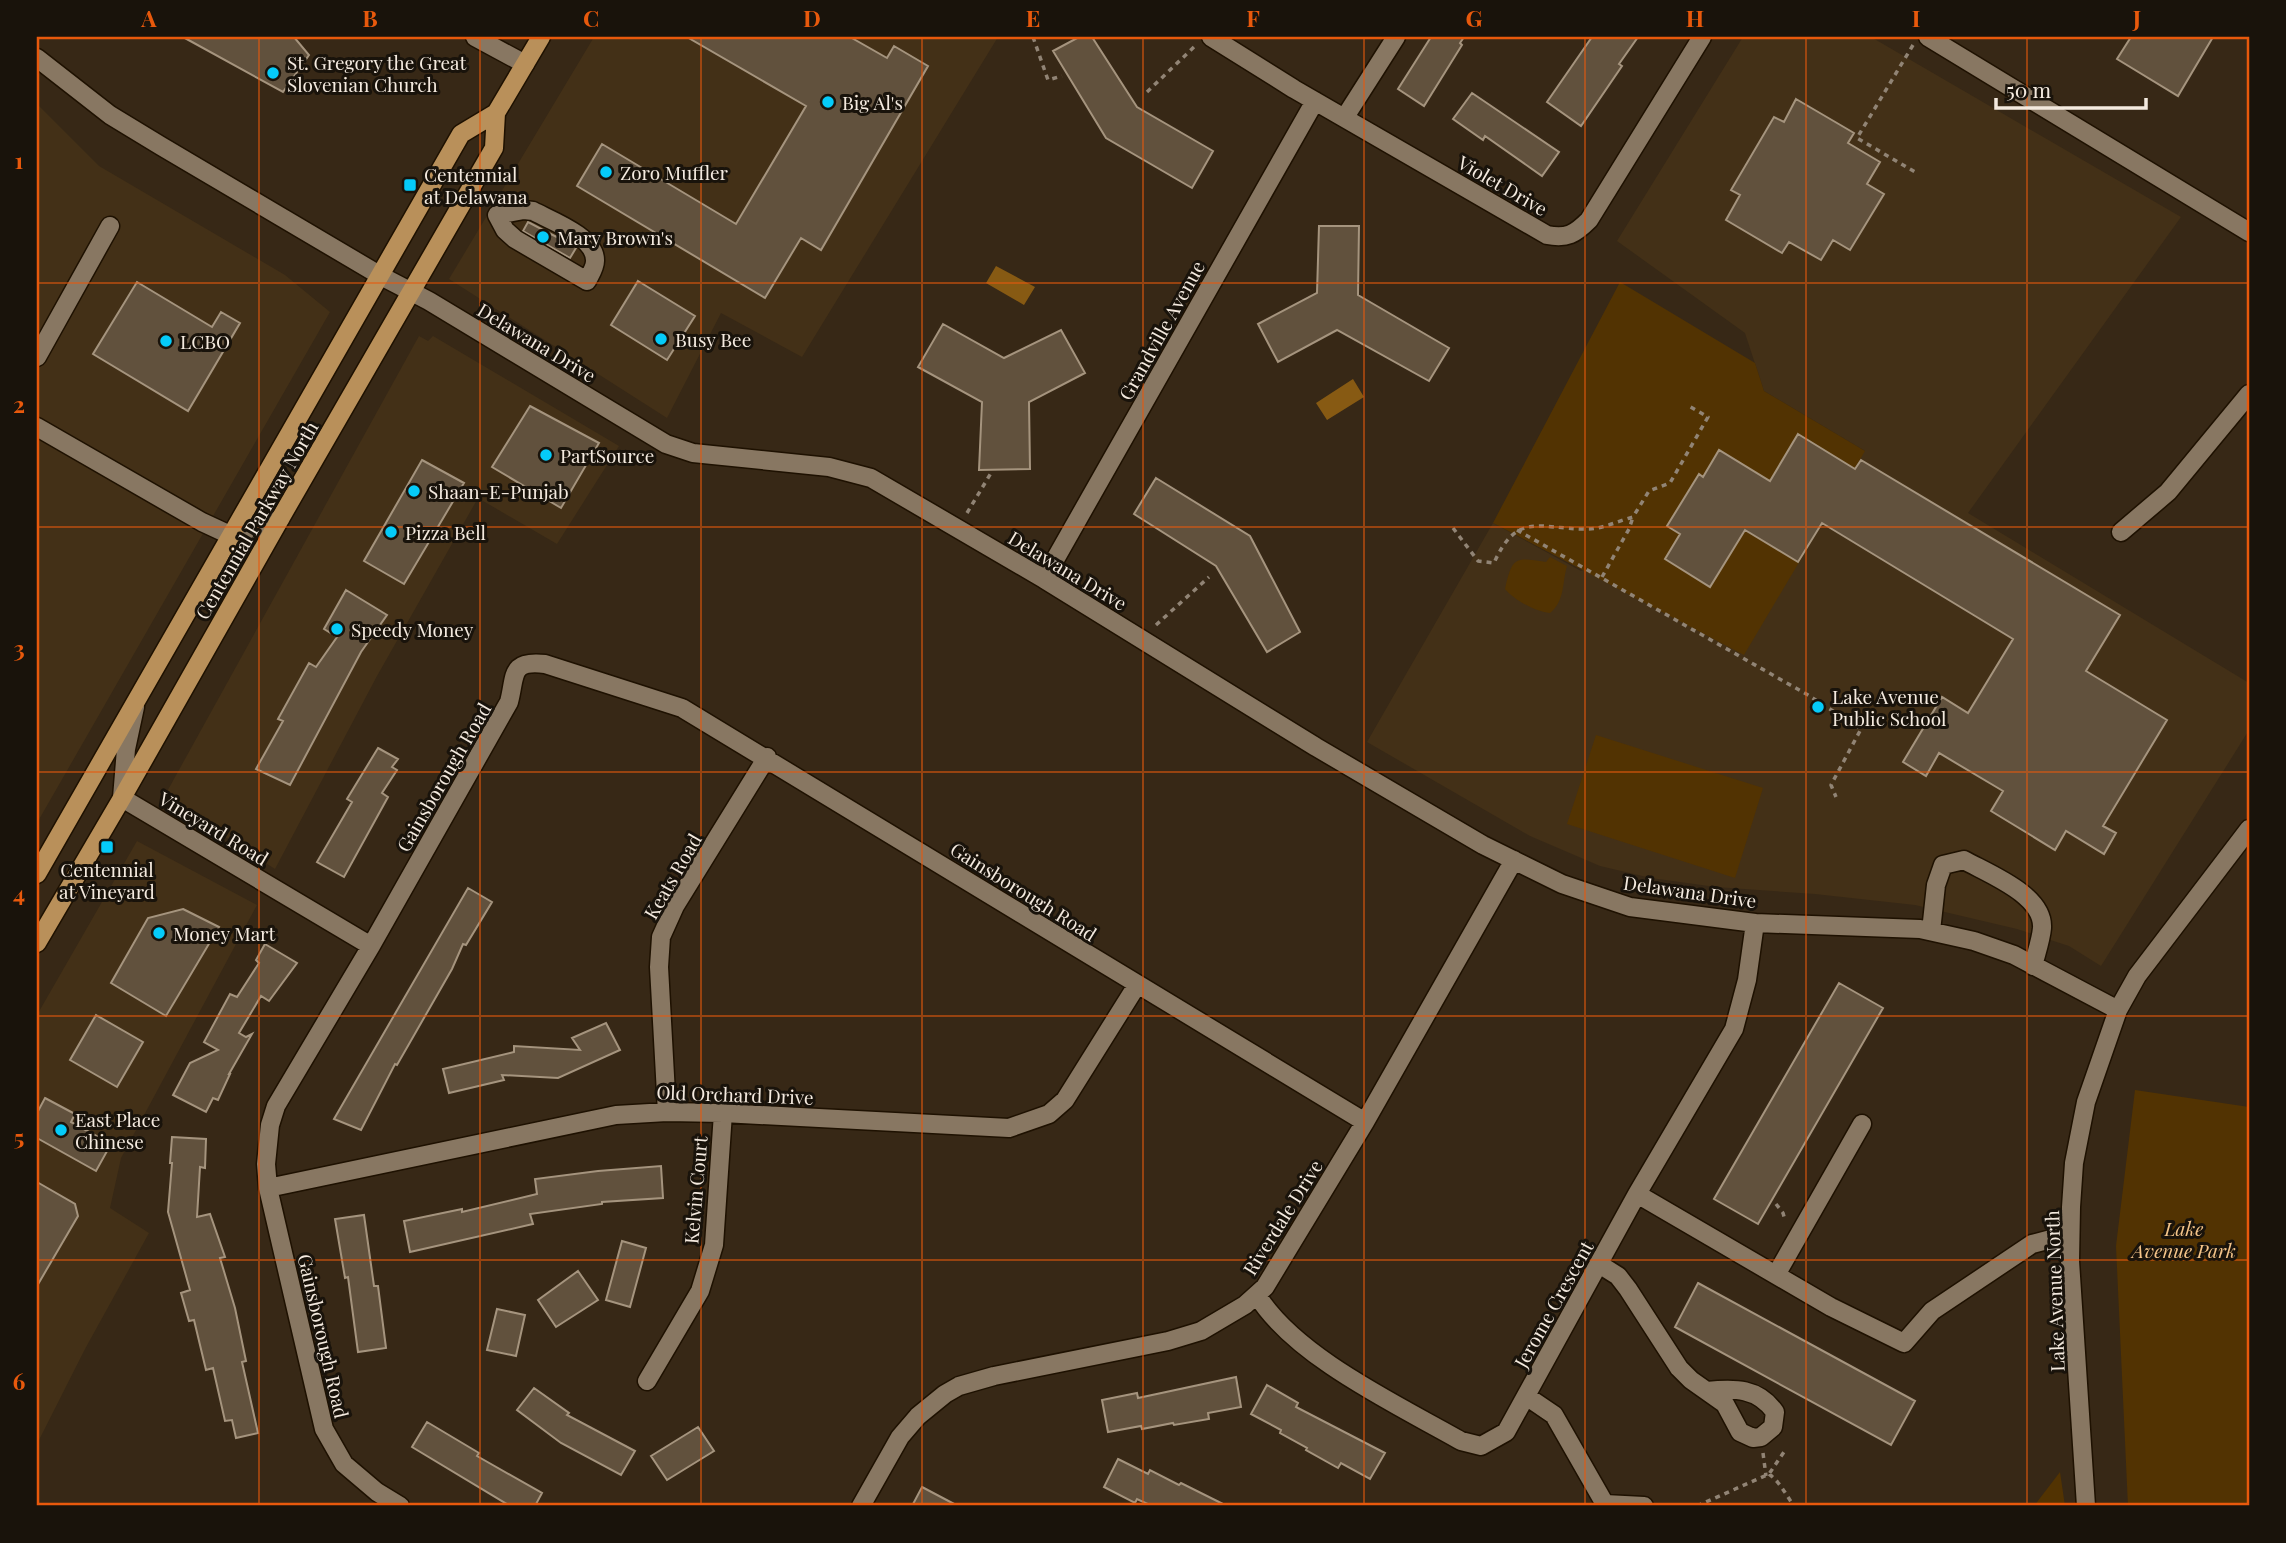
<svg xmlns="http://www.w3.org/2000/svg" width="2286" height="1543" viewBox="0 0 2286 1543" font-family="'Playfair Display',serif">
<rect width="100%" height="100%" fill="#372816"/>
<path fill="#433017" d="M594,37h404l-196,320 -81,-44 -54,105 -218,-139z
M1743,37h128l310,180 -213,296 281,170v47l-148,236 -32,-20 -52,-17 -102,-24 -100,-11 -99,-7 -65,-9 -51,-12 -70,-30 -163,-94 126,-219 88,48 284,-120 -101,-60 -19,-58 -128,-92z
M37,104l62,62 186,109 45,37 -293,511z
M419,336l9,5 5,-5 186,110 -62,98 -79,-46 -101,178 -102,193 -111,-72z
M137,841l120,64 -136,253 -11,50 39,25 -64,116 -48,95v-429z"/>
<path fill="#523302" d="M1620,282l135,81 9,28 101,60 -121,204 -251,-132z
M1550,557l17,9c-5,17 -2,35 -17,47 -14,-1 -36,-13 -45,-24 7,-32 10,-32 41,-27z
M1596,735l167,53 -28,90 -168,-54z
M2135,1090l114,17v399h-121l-12,-260z
M2060,1472l5,34h-31z"/>
<path fill="#875a13" d="M996,266l39,21 -11,18 -38,-22z
M1353,379l11,18 -37,23 -11,-17z"/>
<path fill="#61513d" stroke="#a5947e" stroke-width="2" d="M183,37h111l15,18 -26,37z
M687,37h163l37,21 7,-12 34,20 -107,184 -20,-12 -36,60 -188,-112 25,-42 134,80 70,-118z
M1079,37h13l45,70 76,44 -21,37 -86,-50 -53,-87z
M1431,37h33l-4,6 2,2 -38,61 -26,-17z
M1592,37h46l-19,27 3,2 -41,60 -34,-24z
M2131,37h82l-35,59 -61,-37z
M1472,93l87,59 -17,24 -57,-40 -2,4 -30,-21z
M1796,99l58,34 -6,10 32,19 -13,22 17,10 -34,56 -17,-10 -12,20 -32,-18 -7,11 -56,-33 14,-25 -9,-5 43,-73 10,5z
M528,222l46,24 2,2 -6,10 -47,-27z
M1319,226h40l-1,69 91,53 -20,33 -92,-51 -59,32 -20,-38 59,-31z
M638,281l57,35 -28,44 -56,-35z
M137,282l75,45 9,-15 19,11 -52,88 -95,-57z
M943,324l61,34 57,-28 24,43 -56,29 1,67 -51,1 3,-68 -64,-35z
M530,406l69,37 -38,65 -69,-41z
M1798,434l57,35 6,-9 259,155 -34,56 81,49 -64,106 13,7 -12,21 -38,-23 -11,19 -64,-39 12,-20 -64,-38 -13,23 -23,-14 39,-65 26,16 45,-74 -191,-116 -24,39 -53,-32 -35,57 -45,-28 15,-25 -13,-8 32,-52 4,3 16,-27 51,31z
M422,460l42,23 -60,101 -40,-23z
M1156,478l94,58 50,96 -33,20 -51,-86 -82,-52z
M346,590l41,25 -26,37 -71,133 -34,-16 27,-48 -5,-2 31,-56 7,4 21,-30 -13,-8z
M378,748l20,11 -6,8 5,3 -15,23 6,4 -44,80 -27,-15 35,-60 -5,-3z
M468,888l24,14 -26,43 -3,-1 -11,25 -55,96 -2,-1 -34,66 -27,-11z
M183,909l36,18 -53,89 -55,-33 37,-65z
M265,944l32,19 -28,38 -8,-5 -22,37 7,4 6,-3 -23,40h1l-12,26 -5,-2 -7,14 -33,-17 17,-32 28,-13 -14,-8 26,-48 7,3 22,-34 -3,-3z
M1839,983l44,25 -125,216 -44,-25z
M96,1015l47,27 -26,45 -47,-27z
M606,1023l14,27 -62,28 -56,-3 2,5 -55,13 -6,-24 71,-17v-6l66,4 -8,-12z
M45,1098l30,16 -4,8 40,22 -15,27 -59,-33v-25z
M172,1137l34,2 -1,29 -5,-1 -3,50 13,-3 15,43 -5,1 15,50 11,53 -4,1 16,71 -22,5 -4,-18 -7,1 -12,-53 -7,2 -12,-50 -5,1 -8,-28 9,-3 -22,-78 4,-49h-2z
M661,1166l2,32 -61,4v2l-72,10 3,10 -123,28 -6,-31 58,-12v3l75,-18 -2,-15 63,-8z
M37,1182l38,22 3,12 -41,70z
M364,1215l10,71h4l8,62 -28,4 -10,-75 -3,1 -10,-59z
M622,1241l24,7 -16,59 -24,-7z
M578,1271l20,29 -42,27 -18,-27z
M1698,1283l217,118 -24,44 -216,-118z
M497,1309l28,6 -9,41 -29,-6z
M1236,1377l5,30 -33,6 1,6 -35,6 -1,-2 -31,6 -1,-3 -33,6 -6,-32 35,-7 1,5z
M1267,1385l31,18 -2,4 89,46 -15,26 -29,-16 -3,5 -32,-18 1,-2 -27,-15 1,-3 -30,-16z
M534,1388l35,25 -2,2 68,36 -14,24 -60,-32 -44,-33z
M427,1422l52,31 -2,3 65,37 -7,13h-25l-98,-59z
M698,1427l16,24 -47,29 -16,-24z
M1118,1459l30,15 2,-4 29,15 2,-2 46,23h-75l-15,-7 -2,4 -31,-16z
M922,1487l36,19h-46z"/>
<g fill="none" stroke-linecap="round" stroke-linejoin="round">
<g stroke="#1e1101" stroke-width="21">
<path id="minor" d="M475,37l50,27
M1211,37l83,52 253,146c20,4 28,-1 42,-15l113,-183
M1928,37l321,195
M37,58l73,57 51,31 220,130 48,25 237,143 27,9 136,14 42,11 173,101 272,168 167,98 79,39 68,23 125,16 165,6 54,12 40,14 104,55
M1345,117l51,-80
M524,210l9,1c19,10 63,26 62,50 0,7 -5,14 -8,20l-72,-42 -10,-9 -8,-15z
M37,357l73,-131
M37,427l165,95 28,13 25,-6 25,-10
M2121,532l47,-40 81,-98
M1044,579l271,-478
M135,707l-9,42 -4,49 249,148
M1931,931l5,-46 7,-20 21,-5c25,14 80,35 78,68 -1,12 -6,26 -9,38
M667,1112l-8,-145 2,-30 14,-31 92,-149
M268,1188l348,-73 51,-3 56,1 286,15 40,-14 16,-14 72,-115
M1637,1194l194,113 73,36 28,-32 100,-67 38,-10
M1599,1264l19,12 10,13 51,79 12,12 34,24 15,28 13,6 8,-1 12,-10 2,-15c-17,-24 -40,-24 -68,-21
M1776,1275l86,-151
M1257,1295c38,62 141,110 204,146l20,5 25,-14 131,-238 97,-165 13,-49 8,-57
M647,1381l53,-90 14,-46 9,-132
M1526,1396l28,19 52,91
M1605,1504l39,2
M400,1506l-23,-14 -33,-28 -20,-35 -56,-241 -2,-24 4,-39 6,-19 95,-160 138,-244c7,-26 0,-42 36,-38l137,44 683,414
M861,1506l39,-69 18,-21 27,-22 14,-8 35,-10 174,-35 33,-10 44,-26 20,-18 100,-165 149,-262
M2086,1506l-16,-245 1,-54 3,-44 12,-61 32,-92 19,-34 112,-147"/>
</g>
<g stroke="#1e1101" stroke-width="21">
<path id="major" d="M37,874l424,-740 35,-21
M37,943l85,-145 158,-279 214,-371 2,-35 45,-76"/>
</g>
<path stroke="#918475" stroke-width="3.5" stroke-dasharray="5 5" stroke-linecap="butt" d="M1033,37l15,43 14,-4
M1913,45l-56,93 58,34
M1147,92l48,-46
M967,513l24,-40
M1453,528l25,33 16,2c23,-52 46,-34 91,-34 15,1 33,-8 48,-12l16,-26 21,-8 38,-66 -21,-12
M1517,530l291,165 53,34 -30,56 5,12
M1602,577l27,-48 4,-12
M1156,625l53,-48
M1776,1204l7,9 2,7
M1763,1453l3,23
M1769,1474c11,8 17,21 25,32
M1697,1506l72,-32 15,-22"/>
<use href="#minor" stroke="#887762" stroke-width="18"/>
<use href="#major" stroke="#b9905a" stroke-width="18"/>
</g>
<path fill="none" stroke="#e8590c" stroke-width="2" stroke-opacity="0.55" d="M259,37v1469M480,37v1469M701,37v1469M922,37v1469M1143,37v1469M1364,37v1469M1585,37v1469M1806,37v1469M2027,37v1469M37,283h2212M37,527h2212M37,772h2212M37,1016h2212M37,1260h2212"/>
<g fill="#05cbf9" stroke="#19130b" stroke-width="2.5">
<circle cx="273" cy="73" r="7"/>
<circle cx="828" cy="102" r="7"/>
<circle cx="606" cy="172" r="7"/>
<rect x="403" y="178" width="14" height="14" rx="3.5"/>
<circle cx="543" cy="237" r="7"/>
<circle cx="661" cy="339" r="7"/>
<circle cx="166" cy="341" r="7"/>
<circle cx="546" cy="455" r="7"/>
<circle cx="414" cy="491" r="7"/>
<circle cx="391" cy="532" r="7"/>
<circle cx="337" cy="629" r="7"/>
<circle cx="1818" cy="707" r="7"/>
<rect x="100" y="840" width="14" height="14" rx="3.5"/>
<circle cx="159" cy="933" r="7"/>
<circle cx="61" cy="1130" r="7"/>
</g>
<g text-anchor="middle" dominant-baseline="central" stroke-width="6" stroke-linejoin="round" paint-order="stroke">
<g font-size="19" fill="#f4eadf" stroke="#19130b" text-anchor="start">
<text x="287" y="62">St. Gregory the Great<tspan x="287" dy="22">Slovenian Church</tspan></text>
<text x="842" y="102">Big Al's</text>
<text x="620" y="172">Zoro Muffler</text>
<text x="424" y="174">Centennial<tspan x="424" dy="22">at Delawana</tspan></text>
<text x="557" y="237">Mary Brown's</text>
<text x="675" y="339">Busy Bee</text>
<text x="180" y="341">LCBO</text>
<text x="560" y="455">PartSource</text>
<text x="428" y="491">Shaan-E-Punjab</text>
<text x="405" y="532">Pizza Bell</text>
<text x="351" y="629">Speedy Money</text>
<text x="1832" y="696">Lake Avenue<tspan x="1832" dy="22">Public School</tspan></text>
<text x="107" y="869" text-anchor="middle">Centennial<tspan x="107" dy="22">at Vineyard</tspan></text>
<text x="173" y="933">Money Mart</text>
<text x="75" y="1119">East Place<tspan x="75" dy="22">Chinese</tspan></text>
</g>
<g font-size="19" fill="#f4eadf" stroke="#19130b">
<text transform="translate(1503 185) rotate(30)">Violet Drive</text>
<text transform="translate(1161 330) rotate(-61)">Grandville Avenue</text>
<text transform="translate(537 342) rotate(31)">Delawana Drive</text>
<text transform="translate(256 520) rotate(-60)">Centennial Parkway North</text>
<text transform="translate(1068 570) rotate(31)">Delawana Drive</text>
<text transform="translate(443 777) rotate(-60)">Gainsborough Road</text>
<text transform="translate(214 828) rotate(31)">Vineyard Road</text>
<text transform="translate(672 876) rotate(-60)">Keats Road</text>
<text transform="translate(1024 891) rotate(32)">Gainsborough Road</text>
<text transform="translate(1690 891) rotate(8)">Delawana Drive</text>
<text transform="translate(735 1094) rotate(2)">Old Orchard Drive</text>
<text transform="translate(695 1190) rotate(-85)">Kelvin Court</text>
<text transform="translate(1282 1217) rotate(-58)">Riverdale Drive</text>
<text transform="translate(2054 1291) rotate(-92)">Lake Avenue North</text>
<text transform="translate(1553 1304) rotate(-61)">Jerome Crescent</text>
<text transform="translate(324 1336) rotate(77)">Gainsborough Road</text>
</g>
<g font-size="19" font-style="italic" fill="#f4c489" stroke="#19130b">
<text x="2184" y="1228">Lake<tspan x="2184" dy="22">Avenue Park</tspan></text>
</g>
</g>
<rect width="2286" height="1543" fill="none" stroke="#19130b" stroke-width="77"/>
<path d="M1996 98v10h150v-10" fill="none" stroke="#f4eadf" stroke-width="3.5"/>
<text x="2006" y="98" font-size="21" fill="#f4eadf" stroke="#19130b" stroke-width="5" paint-order="stroke">50 m</text>
<rect x="38" y="38" width="2210" height="1466" fill="none" stroke="#e8590c" stroke-width="2.5"/>
<g font-size="23" text-anchor="middle" font-weight="bold" fill="#e8590c">
<text x="149" y="27">A</text>
<text x="370" y="27">B</text>
<text x="591" y="27">C</text>
<text x="812" y="27">D</text>
<text x="1033" y="27">E</text>
<text x="1253" y="27">F</text>
<text x="1474" y="27">G</text>
<text x="1695" y="27">H</text>
<text x="1916" y="27">I</text>
<text x="2137" y="27">J</text>
<text x="19" y="169">1</text>
<text x="19" y="413">2</text>
<text x="19" y="657">3</text>
<text x="19" y="902">4</text>
<text x="19" y="1146">5</text>
<text x="19" y="1390">6</text>
</g>
</svg>
